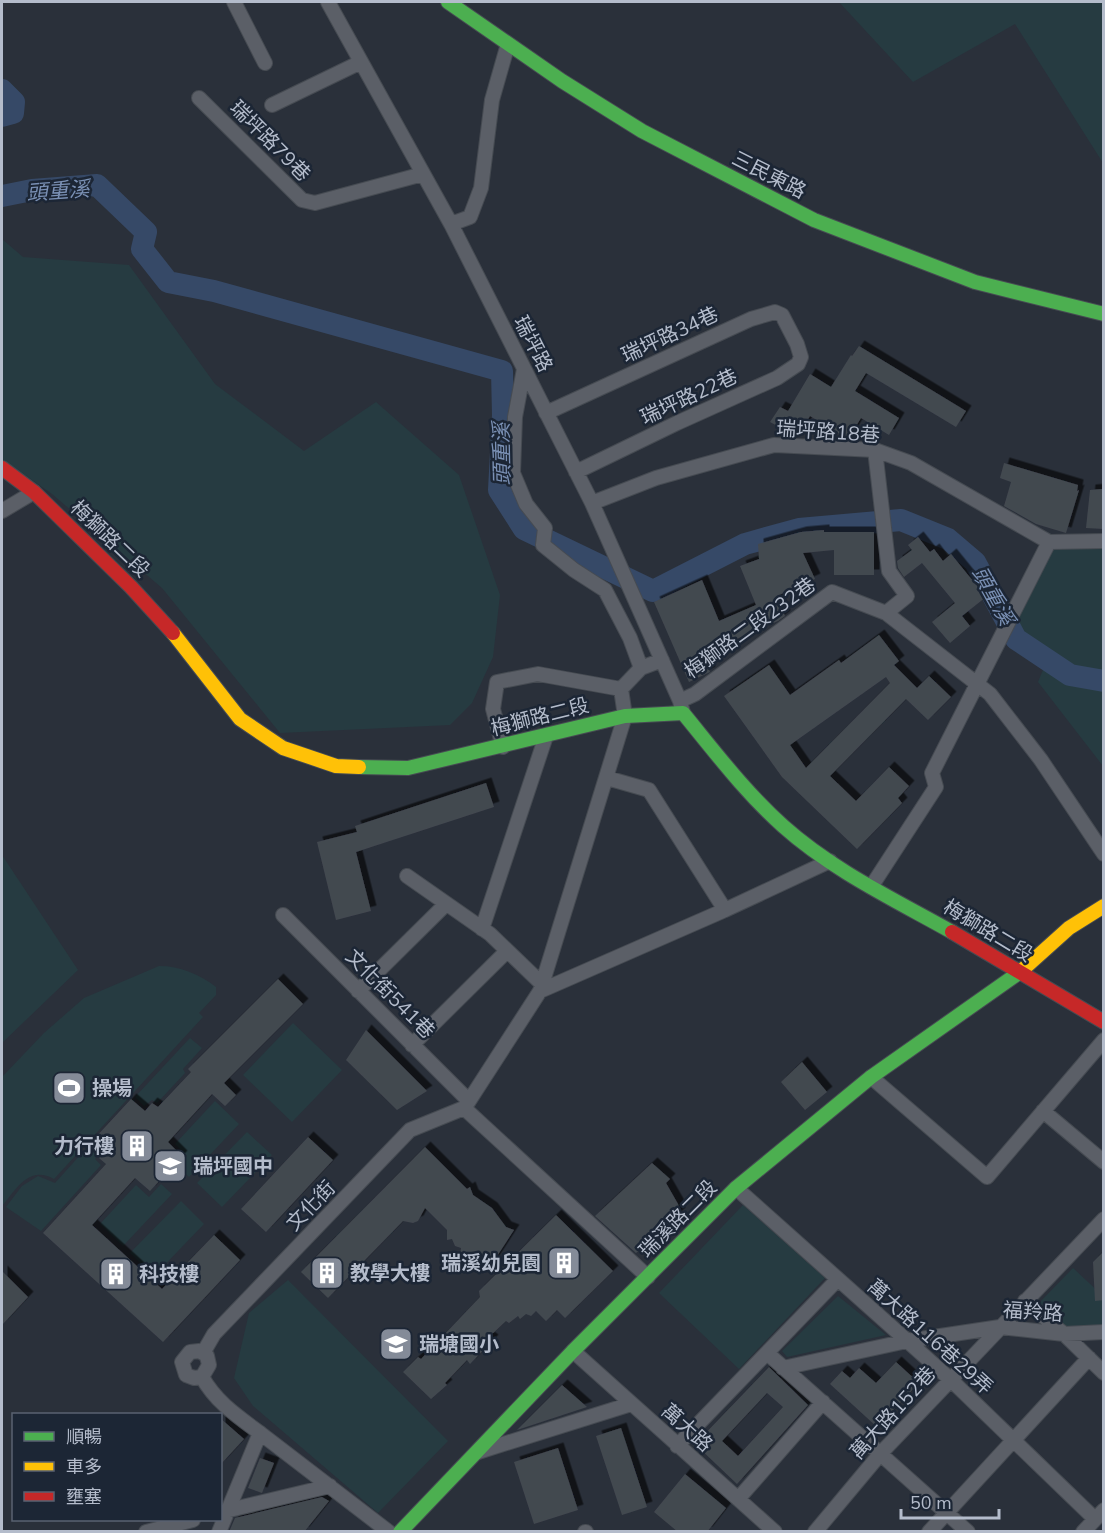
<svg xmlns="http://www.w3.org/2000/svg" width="1105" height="1533" viewBox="0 0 1105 1533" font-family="'Nunito Sans','Noto Sans TC',sans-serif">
<defs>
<filter id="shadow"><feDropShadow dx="5.5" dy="-5.5" stdDeviation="0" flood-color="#0009"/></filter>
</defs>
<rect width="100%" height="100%" fill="#2a303a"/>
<path fill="#263b41" d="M839,2h264v161l-88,-139 -102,58z
M2,239l21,18 106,8 86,119 89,67 72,-49 83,73 41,120 -7,62 -21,46 -22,22 -170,8 -118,-145 -110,-94 -50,-35z
M1103,541v225l-65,-84 9,-22 -31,-21 -10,-18 43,-79z
M2,855l76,115 -76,73z
M159,966c21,0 40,8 57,21v8l-17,18 4,4 -149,162c-25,-14 -37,9 -52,27v-129l42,-44 40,-35z
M293,1023l49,47 -50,52 -49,-47z
M190,1038l12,10 -19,21 2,4 -28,30 -5,-3 -8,6 -9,-9z
M215,1101l24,23 -50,53 -11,-11 9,-10 -12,-12z
M247,1132l25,23 -50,52 -25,-24z
M91,1143l10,8 -6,8 6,6 -60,66 -35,-24 16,-21 16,-10 17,7z
M161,1184l11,10 -49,52 -23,-22 36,-39 13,12z
M181,1201l23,23 -50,52 -24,-23z
M743,1205l82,73 -86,91 -80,-76z
M1073,1268l30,28v30l-38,2 -26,-25z
M288,1280l160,161 -70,72 -125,-107 -19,-28 15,-65z
M838,1296l48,39 -99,22 -5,-6z"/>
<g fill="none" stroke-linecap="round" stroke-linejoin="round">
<path stroke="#364967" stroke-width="22" d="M2,90l12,12 -1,11 -11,3
M2,196l30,-6 65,-5 49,47 -4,17 26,33 46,9 288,80 1,44 -4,75 25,39 129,62 92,-47 54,-15 102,-9 47,19 27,23 41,77 54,36 34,6"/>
</g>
<path fill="#434850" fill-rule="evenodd" filter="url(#shadow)" d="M859,346l107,65 -10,16 -90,-54 -11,18 44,27 -10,17 -28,-17 -13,21 -38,-23 -12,21 -28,-15 10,-15 8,4 22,-37 21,13 20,-32 1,1z
M1004,463l74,22 -1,6 2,-1 -13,43 -30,-9 -32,-18 7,-24 -11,-4z
M1102,489l2,40 -18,-1 4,-38z
M824,530v2h50v43h-40v-25l-31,3 12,26 -38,17 8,20 -7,5 -76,33 8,18 -21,10 -35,-80 48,-22 17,41 37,-16 -16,-39 19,-7 -1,-15 43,-12z
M918,537l12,15 4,-3 9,12 8,-7 35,43 -24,19 8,10 -20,17 -18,-21 23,-19 -33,-40 -18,14 -6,-9 -1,-7 15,-11 -4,-5z
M879,635l20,26 -5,4 23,23 12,-12 22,21 -23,23 -22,-21 -76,77 26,25 33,-34 20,19 -11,12 4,5 -45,46 -75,-72 -58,-81 45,-31 21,30 49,-35 2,3zM886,677l4,6 -84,85 -16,-23z
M486,783l8,24 -138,45 15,59 -35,9 -19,-78 40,-10 -2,-6z
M278,979l25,25 -79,79 12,12 -11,11 -13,-12 -44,48 14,14 -32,35 -15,-13 -43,47 70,64 52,-54 26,25 -77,82 -120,-109 63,-69 -7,-6 7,-8 -12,-11 37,-40 14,12 7,-8 6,4 33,-35 -3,-3z
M366,1030l61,61 -30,19 -51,-50z
M802,1062l25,30 -22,18 -24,-28z
M308,1137l25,23 -67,72 -25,-23z
M425,1147l42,42 3,-2 3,8 19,13 14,19 8,3 -26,40 -17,-18 -11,3 1,-7 -6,-2 -3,-7 -5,1v-10l-22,-22 -7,13 -5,2 -10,-2 -75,77 -27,-26z
M652,1163l18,16 -4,4 12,21 2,9 -44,40 -41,-37z
M556,1215l57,56 -48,47 -8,-8 -11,11 -10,-10 -5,5 -5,-2 -6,5 -2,-3 -9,7 -3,-2 -17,16 4,3 -23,24 -3,-4 -22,23 2,2 -16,14 -28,-27 15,-15 3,2 59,-62 -1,-6z
M1104,1251v49l-9,1 -2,-39z
M2,1271l26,26 -26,28z
M896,1362l23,21 -42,44 -47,-43 12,-13 8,7 9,-10 17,15z
M769,1367l39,38 -71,79 -42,-40zM767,1393l16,14 -45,49 -16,-15z
M562,1385l25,22 -70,23z
M220,1418l24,21 -24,26z
M621,1428l26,79 -25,8 -26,-79z
M558,1448l20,62 -44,14 -20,-62z
M260,1458l14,5 -12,30 -14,-5z
M685,1474l41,34 -19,24h-29l-24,-20z
M322,1497l7,4 -25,31h-75l6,-14z"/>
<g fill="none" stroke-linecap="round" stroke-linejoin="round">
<g stroke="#464b52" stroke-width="16">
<path id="street" d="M234,2l31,61
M328,2l123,222 141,279 88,198 3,12
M199,98l103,102 13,3 108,-29
M272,105l89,-43
M451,224l19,-7 11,-29 11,-88 16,-56
M524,369l-9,48 -2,56 13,31 19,24 -2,17 31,25 31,20 25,48 11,30
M546,413l205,-94 24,-7 7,3 15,29 4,13 -3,7 -21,14 -100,45 -101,49
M592,503l64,-25 118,-33 101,5 36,13 138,79
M2,511l32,-19
M1049,542l55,-1
M886,613l104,81 51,66 63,94
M621,689l20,-21 21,-8
M680,701l15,-7 137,-102 54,21 21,-17 -18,-25 -14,-121
M607,778l42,12 76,120
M407,876l83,58 52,50
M871,887l65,-100 -4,-14 117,-231
M283,915l186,186
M482,929l64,-193
M358,991l88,-87
M540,991l185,-81 105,-49
M412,1045l95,-94
M871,1077l116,100 117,-137
M464,1108l184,169
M1043,1111l61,51
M736,1188l214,191 145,140
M1025,1301l39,33 40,39
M573,1351l202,181
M203,1353l11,-19 196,-204 54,-22 5,-7 71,-110 85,-275 -4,-27 -83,-15 -41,8 -4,27 10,38
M767,1353l201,179
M783,1368l124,-27 93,-14 64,7 40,-2
M202,1377c14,25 35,39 58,56l-41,99
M202,1377l-8,1 -8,-3 -4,-13 8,-10 9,-1 4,2
M202,1377l7,-12 -2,-9 -4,-3
M260,1433l129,99
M677,1446l161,-167
M478,1452l153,-48
M738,1499l85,-97
M221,1512l109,-26
M146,1532l47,-12
M585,1532h1
M815,1532l66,-79 223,-234
M929,1532l160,-174
M1083,1532l21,-22"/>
</g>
<g stroke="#464b52" stroke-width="16">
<path id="fast" d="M448,2l114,79 80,50 172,89 161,62 129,32
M359,767l49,1 217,-52 58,-3c32,39 62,79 100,113 49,44 112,74 169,106
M400,1532l173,-181 163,-163 135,-111 149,-105"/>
</g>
<g stroke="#464b52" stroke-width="16">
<path id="slow" d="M173,633l67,86 43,29 53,18 23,1
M1020,972l49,-44 35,-22"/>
</g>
<g stroke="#464b52" stroke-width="16">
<path id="jam" d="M2,468l32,24 97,95 42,46
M952,932l152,90"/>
</g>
<use href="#street" stroke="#5b5f67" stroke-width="14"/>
<use href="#fast" stroke="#4caf50" stroke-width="14"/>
<use href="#slow" stroke="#ffc107" stroke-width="14"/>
<use href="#jam" stroke="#c62828" stroke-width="14"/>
</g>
<defs>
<g id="stadium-square" transform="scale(1.725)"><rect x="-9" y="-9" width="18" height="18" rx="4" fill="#848b98" stroke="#1c2635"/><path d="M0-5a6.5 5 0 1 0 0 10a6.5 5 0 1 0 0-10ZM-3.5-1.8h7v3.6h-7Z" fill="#fff"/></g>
<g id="building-square" transform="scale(1.725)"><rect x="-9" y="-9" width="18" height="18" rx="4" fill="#848b98" stroke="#1c2635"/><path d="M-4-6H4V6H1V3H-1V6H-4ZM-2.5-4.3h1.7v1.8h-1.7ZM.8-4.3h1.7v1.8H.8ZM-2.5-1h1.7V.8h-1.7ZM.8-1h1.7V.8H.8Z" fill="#fff"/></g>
<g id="school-square" transform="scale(1.725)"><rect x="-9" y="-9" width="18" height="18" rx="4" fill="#848b98" stroke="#1c2635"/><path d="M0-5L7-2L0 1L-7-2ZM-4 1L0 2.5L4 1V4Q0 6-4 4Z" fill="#fff"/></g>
</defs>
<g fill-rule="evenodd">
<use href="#stadium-square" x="69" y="1088"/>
<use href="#building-square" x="137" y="1146"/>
<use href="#school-square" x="170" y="1166"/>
<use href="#building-square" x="564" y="1263"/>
<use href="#building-square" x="327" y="1273"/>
<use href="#building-square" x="116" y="1274"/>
<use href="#school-square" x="396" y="1344"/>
</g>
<g text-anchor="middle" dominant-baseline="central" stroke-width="5" stroke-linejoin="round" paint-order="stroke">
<g font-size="20" fill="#b4bccb" stroke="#1c2635">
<text transform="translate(270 141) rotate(45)">瑞坪路79巷</text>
<text transform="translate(769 175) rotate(27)">三民東路</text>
<text transform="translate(670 335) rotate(-25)">瑞坪路34巷</text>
<text transform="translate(533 344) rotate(63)">瑞坪路</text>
<text transform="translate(689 397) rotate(-25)">瑞坪路22巷</text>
<text transform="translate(828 432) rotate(4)">瑞坪路18巷</text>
<text transform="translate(110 539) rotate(44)">梅獅路二段</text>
<text transform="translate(750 628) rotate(-36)">梅獅路二段232巷</text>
<text transform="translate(540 717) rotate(-14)">梅獅路二段</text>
<text transform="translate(988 931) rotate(31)">梅獅路二段</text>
<text transform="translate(390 994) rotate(45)">文化街541巷</text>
<text transform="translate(311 1206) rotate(-46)">文化街</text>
<text transform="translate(678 1219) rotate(-45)">瑞溪路二段</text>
<text transform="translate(1033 1312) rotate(4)">福羚路</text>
<text transform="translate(930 1337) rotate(42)">萬大路116巷29弄</text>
<text transform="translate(893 1413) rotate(-48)">萬大路152巷</text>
<text transform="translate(687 1428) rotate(42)">萬大路</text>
</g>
<g font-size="20" font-weight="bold" fill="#b4bccb" stroke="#1c2635" text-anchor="start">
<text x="92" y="1088">操場</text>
<text x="114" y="1146" text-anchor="end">力行樓</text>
<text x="193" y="1166">瑞坪國中</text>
<text x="541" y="1263" text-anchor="end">瑞溪幼兒園</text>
<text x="350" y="1273">教學大樓</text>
<text x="139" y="1274">科技樓</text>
<text x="419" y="1344">瑞塘國小</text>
</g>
<g font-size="21" font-style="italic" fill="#7a90b4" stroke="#1c2635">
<text transform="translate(58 191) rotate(-4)">頭重溪</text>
<text transform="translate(502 454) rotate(-91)">頭重溪</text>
<text transform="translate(993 596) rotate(61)">頭重溪</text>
</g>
</g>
<rect width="1105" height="1533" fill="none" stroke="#b4bccb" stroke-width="6"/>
<rect x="12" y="1413" width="210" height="108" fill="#1c2635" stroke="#596271" stroke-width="1.5"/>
<rect x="24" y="1432" width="30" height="9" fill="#4caf50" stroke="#596271" stroke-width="1.5"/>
<text x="66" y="1443" font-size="18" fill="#b4bccb">順暢</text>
<rect x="24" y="1462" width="30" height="9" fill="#ffc107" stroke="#596271" stroke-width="1.5"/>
<text x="66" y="1473" font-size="18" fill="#b4bccb">車多</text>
<rect x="24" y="1492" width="30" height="9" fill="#c62828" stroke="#596271" stroke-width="1.5"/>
<text x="66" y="1503" font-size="18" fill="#b4bccb">壅塞</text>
<path d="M901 1509v9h98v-9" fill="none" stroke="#b4bccb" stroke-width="3"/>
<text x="910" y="1509" font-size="18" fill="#b4bccb" stroke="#1c2635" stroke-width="4.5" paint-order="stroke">50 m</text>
</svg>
